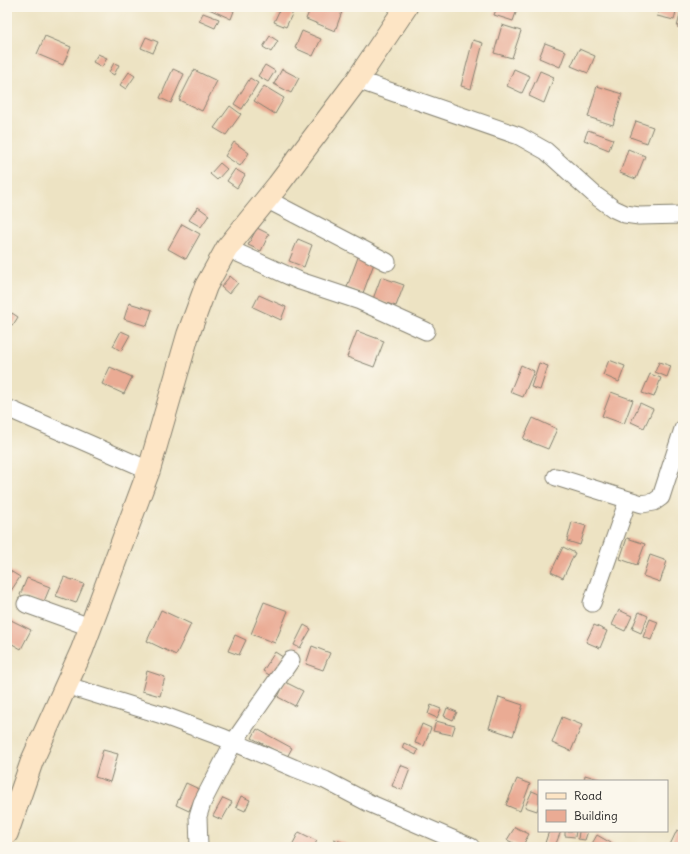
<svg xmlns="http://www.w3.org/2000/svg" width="690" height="854" viewBox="0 0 690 854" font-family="Delius,sans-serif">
<rect width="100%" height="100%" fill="#fbf7ec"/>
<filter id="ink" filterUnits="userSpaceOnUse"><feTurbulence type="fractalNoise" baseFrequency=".025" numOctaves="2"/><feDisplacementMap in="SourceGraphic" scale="8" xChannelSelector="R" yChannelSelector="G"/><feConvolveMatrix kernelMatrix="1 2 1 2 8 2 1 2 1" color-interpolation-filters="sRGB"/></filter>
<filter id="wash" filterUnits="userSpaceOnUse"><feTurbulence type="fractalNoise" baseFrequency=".012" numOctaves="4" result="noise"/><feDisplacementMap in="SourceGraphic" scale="16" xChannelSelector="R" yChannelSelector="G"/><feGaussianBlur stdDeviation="0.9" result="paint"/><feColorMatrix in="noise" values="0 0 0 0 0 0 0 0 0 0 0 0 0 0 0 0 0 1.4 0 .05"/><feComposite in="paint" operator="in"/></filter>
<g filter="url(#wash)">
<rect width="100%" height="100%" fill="#ede3c3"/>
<g id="blocks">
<path fill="#eaab94" d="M210,7h16l8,4 -3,8 -22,-10z
M281,7h5l8,3 -8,17 -12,-5z
M311,7h26l6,2 -8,22 -29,-12z
M497,7h21l-5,14 -19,-6z
M660,7h17l-3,13 -17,-4z
M682,7h1v21l-6,-1z
M203,13l16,6 -4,9 -16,-7z
M502,25l19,6 -9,27 -18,-5z
M302,31l19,8 -8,17 -18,-8z
M45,36l26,11 -8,18 -26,-11z
M270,36l8,5 -7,11 -8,-5z
M146,37l12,5 -5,11 -12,-5z
M473,40l10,3 -12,46 -10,-3z
M545,43l21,8 -6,16 -21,-9z
M579,49l16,7 -7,17 -17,-7z
M98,54l9,4 -5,9 -9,-5z
M114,63l5,2 -5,10 -5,-3z
M265,65l10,6 -7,11 -10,-6z
M173,69l11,5 -13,29 -11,-5z
M282,69l17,9 -8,15 -17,-9z
M514,69l16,7 -8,17 -15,-7z
M194,70l23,11 -15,30 -23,-11z
M540,71l14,6 -10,26 -15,-7z
M129,72l6,4 -9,13 -6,-4z
M250,78l8,5 -16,26 -8,-5z
M264,86l20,12 -9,16 -21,-13z
M597,86l25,8 -9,31 -25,-8z
M230,106l11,8 -15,21 -12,-7z
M636,121l17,6 -6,16 -17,-6z
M588,130l25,9 -4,11 -25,-10z
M234,142l15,11 -9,13 -15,-10z
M628,149l17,7 -9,23 -16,-6z
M220,163l7,6 -10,11 -7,-6z
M235,169l10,6 -8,13 -10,-7z
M198,207l11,8 -8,12 -12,-7z
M182,224l18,10 -14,25 -18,-10z
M257,228l12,6 -8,17 -13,-6z
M298,239l14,6 -8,22 -15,-6z
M360,252l16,6 -13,35 -16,-6z
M230,276l8,7 -9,11 -8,-7z
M381,277l23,8 -8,21 -23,-7z
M259,295l27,12 -5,13 -28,-13z
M129,303l23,7 -5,16 -23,-7z
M12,313l6,4 -5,8 -6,-3z
M121,331l9,4 -9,16 -8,-5z
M357,331l27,10 -10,26 -27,-10z
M609,360l16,6 -6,16 -16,-7z
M659,362l12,4 -4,11 -12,-5z
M539,363l9,3 -8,24 -9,-3z
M521,365l13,6 -11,26 -13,-5z
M110,367l22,10 -8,17 -22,-10z
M650,374l11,4 -7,19 -12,-4z
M611,392l22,8 -9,24 -22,-8z
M640,403l13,6 -9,19 -13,-6z
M533,418l24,11 -9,20 -25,-10z
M572,522l14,4 -6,19 -13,-4z
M627,538l18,6 -8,21 -17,-6z
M563,547l12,6 -12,25 -12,-6z
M650,555l17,6 -7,21 -17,-6z
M7,569l13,8 -13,20z
M64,577l20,7 -8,19 -20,-7z
M27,578l23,9 -7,17 -23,-9z
M264,602l24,9 -13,32 -24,-9z
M161,610l30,14 -15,31 -29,-14z
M619,610l13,6 -7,15 -13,-6z
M639,612l9,4 -7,17 -9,-4z
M7,618l24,12 -10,19 -14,-8z
M650,619l8,3 -7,18 -8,-3z
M304,625l7,4 -11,19 -6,-3z
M594,625l13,6 -7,17 -14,-6z
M235,635l11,5 -7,15 -11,-4z
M312,646l18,7 -7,17 -17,-6z
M275,652l11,7 -12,19 -11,-7z
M147,671l18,6 -5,19 -18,-5z
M285,682l18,9 -8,15 -17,-9z
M499,697l24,8 -10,31 -24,-8z
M431,705l10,4 -4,9 -9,-4z
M447,708l10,4 -4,8 -9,-4z
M562,717l20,8 -11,26 -19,-8z
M436,721l19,5 -3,9 -19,-4z
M422,724l9,4 -7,18 -9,-3z
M257,729l35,19 -5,9 -35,-19z
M404,743l14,7 -2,5 -14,-7z
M103,750l15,4 -8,28 -15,-5z
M400,765l10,4 -8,21 -10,-4z
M585,775l20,6h-21z
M517,779l13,5 -10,27 -14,-6z
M186,783l13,6 -10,22 -13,-6z
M532,791l7,3v11l-2,6 -12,-4z
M241,796l9,4 -5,11 -9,-4z
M223,798l9,4 -10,18 -9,-4z
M515,827l14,7 -7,13 -15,-7z
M677,830l6,3v14h-14z
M549,831h12l-6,15 -10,-3z
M565,831h11l-1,6 -10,-1z
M579,831h9l-3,9 -7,-1z
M299,832l18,9 -4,6h-22z
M597,835l21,12h-28z
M334,839l17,7v1h-20z"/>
</g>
</g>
<g filter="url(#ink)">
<use href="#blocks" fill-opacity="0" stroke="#848070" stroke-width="1"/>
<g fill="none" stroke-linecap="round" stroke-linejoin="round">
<g stroke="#848070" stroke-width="19">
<path id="minor" d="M357,80l162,56 27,15 50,45 18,13 11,5 14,2 44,-1
M266,199l121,63
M227,248l73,33 60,20 66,30
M7,408l142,62
M556,477l86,27 12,-2 7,-5 22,-68
M592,603l36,-103
M26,604l64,23
M65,685l97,30 62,23 70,30 31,12 44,23 102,44
M199,847l-1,-31 4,-13 31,-60 58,-83"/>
</g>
<g stroke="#848070" stroke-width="24">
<path id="secondary" d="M7,833l25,-72 50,-111 67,-180 39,-135 18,-49 21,-38 51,-63 79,-105 49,-73"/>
</g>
<use href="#minor" stroke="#fff" stroke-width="17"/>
<use href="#secondary" stroke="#fde5c5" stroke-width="22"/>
</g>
</g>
<rect width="690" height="854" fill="none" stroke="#fbf7ec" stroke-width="24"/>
<rect x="538" y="780" width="130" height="52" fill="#fbf7ec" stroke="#a29f99"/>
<rect x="546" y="793" width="20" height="6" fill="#fde5c5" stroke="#a29f99"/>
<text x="574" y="800" font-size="12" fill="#1c1c1c">Road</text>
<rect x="546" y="810" width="20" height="12" fill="#eaab94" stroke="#a29f99"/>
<text x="574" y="820" font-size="12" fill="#1c1c1c">Building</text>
</svg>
